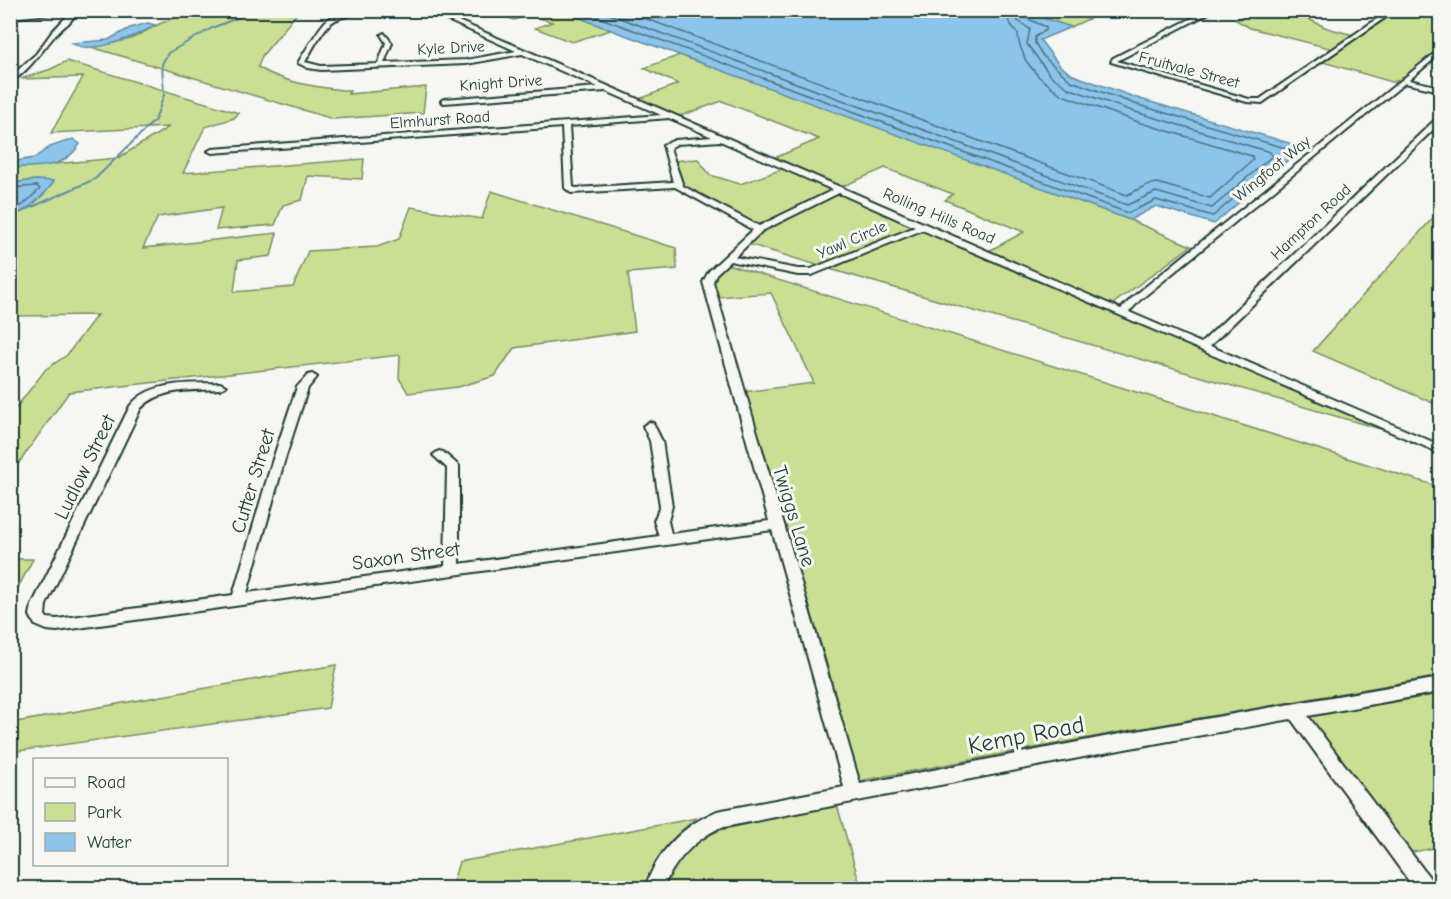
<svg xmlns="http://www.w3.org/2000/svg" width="1451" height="899" viewBox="0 0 1451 899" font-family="'Comic Neue',sans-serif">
<rect width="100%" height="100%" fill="#f6f6f2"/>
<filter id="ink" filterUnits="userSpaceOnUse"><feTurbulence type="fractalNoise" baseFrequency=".0167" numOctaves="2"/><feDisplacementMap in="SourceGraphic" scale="12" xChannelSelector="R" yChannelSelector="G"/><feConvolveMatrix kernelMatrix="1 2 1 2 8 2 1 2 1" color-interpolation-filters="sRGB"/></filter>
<g filter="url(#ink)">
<path fill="#cadf94" stroke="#748e64" stroke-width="1.5" d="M193,10l106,1 -37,45 -4,11c27,17 61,20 92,24l-2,3 78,-7 -3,26 -90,6 -242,-72 40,-8 26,-14z
M1095,10l7,3 -31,14 -40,-13 -5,-3z
M1399,10l41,1v36l-39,33 -9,2 -69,-20z
M491,11h81l-2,1 3,3 38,15 -39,12 -37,-14 17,-6 -22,-7 -16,5z
M1251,11h45l7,2 -1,3 25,12 26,7 37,-24 -57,38 -83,-21 -14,-8z
M680,55l450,165 61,26 -77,57 6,5 -133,-56 37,-20 -79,-32 8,-6 -68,-26 -46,20 -67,-29 47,-20 -97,-38 -45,16 -40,-17 41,-16 -34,-16z
M67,61l172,52 -5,5 -29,9 -22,46 181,-14 -2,20 -54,-3 -6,24 -19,5 -8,20 -59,5 6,-22 -64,9 -15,31 134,-15 -6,23 -33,4 -4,32 59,-5 15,-36 69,-4 22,-8 12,-32 71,12 9,-28 185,57 1,21 -49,4 7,58 -121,17 -19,28 -37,11 -50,6 -9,-15 1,-23 -331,37 -58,82v-60l35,-45 21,-14 30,-40 -86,1v-98l15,-8 11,-30 -26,3v-15l107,-10 51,-31 -118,6 32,-56 -62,2 30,-10z
M698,159l12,16 30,9 43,-15 49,21 -73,35 -76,-39 -10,-25z
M839,193l76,33 -95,40 -72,-22 14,-14z
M1440,210v196l-127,-55z
M923,230l471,203 -564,-164z
M727,264l713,223v189l-320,56 -261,49 -33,-120 -83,-269 71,-9 -43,-90 -54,4c-5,-19 -4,-20 10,-33z
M11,559h22l-22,42 -1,-42z
M336,665l-8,43 -317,44v-29z
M1440,694v153l-32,6 -101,-136z
M837,805l24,83h-197c9,-28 29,-46 56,-58z
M697,818c-27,19 -42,40 -53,70h-193l8,-26z"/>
<path fill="#8cc4eb" stroke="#608ea2" stroke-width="1.5" d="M572,10l454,1 5,3 40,13 -31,13 20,26 13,9 64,23 166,49 -89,77 -58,-18 -26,14 -519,-190 -38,-15 -3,-3z
M148,23l7,2c-17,11 -65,31 -83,18l36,-3 22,-12z
M73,139l7,5c-18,27 -39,21 -69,24v-6l23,-4 16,-11z
M37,180l17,1c-11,17 -25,27 -43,37v-35z"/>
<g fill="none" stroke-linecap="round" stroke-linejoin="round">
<path stroke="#4b737d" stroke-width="1.5" d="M579,10l549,203 28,-13 57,16 74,-63 -2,-5 -150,-44 -64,-23 -28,-25 -8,-13v-6l11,-7v-3l-18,-8 -5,-9
M598,10l529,195 29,-13 56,16 60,-52 -2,-4 -138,-41 -64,-23 -18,-13 -23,-31 3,-15 -12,-8 -3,-11
M622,10l505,185 20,-10 10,-2 53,15 43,-38 -1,-4 -111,-33 -79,-28 -23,-18 -13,-16 -7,-18 -1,-9 -9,-12 -3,-12
M10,188l27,-2 3,3 -17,16 -13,6"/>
<path stroke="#608ea2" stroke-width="2" d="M23,211l72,-32 60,-59 9,-25 -2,-31 6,-11 44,-25 45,-18"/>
<g stroke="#1f3d34" stroke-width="4">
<path id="minor" d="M54,10h26l-5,2c-1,9 -12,15 -18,21 -15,17 -27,37 -47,50v-6l26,-23 16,-22 19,-20 -61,6v-4z
M424,10c-24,8 -73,-3 -93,13 -9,7 -20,29 -26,39l16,4 57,-2 8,-21 -5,-8 3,-2 8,10 -8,20 82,-3 50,-9 -91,-41h8l688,299 13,-13 306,-247v5l-31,26 31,7v4l-35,-8 -265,217 -11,12 72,31 236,-225h3v5l-230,223 230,99v8l-518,-223 -110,45h-14l-68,-14 -14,13 -3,8 147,502 265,-51 315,-55v14l-132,24 124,165 2,7h-20l-123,-169 -166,30 -406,79c-26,13 -45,34 -56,60h-18c12,-36 37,-62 72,-77l127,-24 -72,-257 -715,101 -10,-1 -12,-5 -5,-10 2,-10 98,-199c20,-26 61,-22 90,-23l6,3 -6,3c-27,2 -58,-2 -79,19l-95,197 -1,10 2,3 10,1 176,-24 39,-133 25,-75 11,-12 4,-1 5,3 -9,11 -24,74 -37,131 198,-27 2,-98 -14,-13 6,-4 4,1 16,14v98l200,-28 -5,-15 6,-15 -10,-65 -7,-15 6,-4 4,1 9,18 10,65 -4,15 3,13 98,-13 -66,-239 6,-11 44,-41 -78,-43 -104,6 -6,-5 -3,-61 -350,26 -4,-2 4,-2 449,-34 -55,-24 -162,12 -3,-2 3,-2 154,-12 -76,-33 -56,10 -145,6 -13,-2 -10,-5c6,-10 21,-36 29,-43 18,-13 74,-10 97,-10zM669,118l43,19 -37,3 -12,5 10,37 -97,6 -3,-1 -4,-61zM720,141l113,49 -74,36 -76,-40 -13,-38 7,-4zM839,193l76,34 -104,42h-13l-63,-12 27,-26z
M1208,10h7l-98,51 132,38h11l130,-89h6l-134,93 -15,-1 -136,-40 2,-4z"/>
</g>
<use href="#minor" fill="#f6f6f2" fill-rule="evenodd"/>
</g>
</g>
<g text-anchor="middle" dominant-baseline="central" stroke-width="6" stroke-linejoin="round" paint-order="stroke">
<g font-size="16" fill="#1f3d34" stroke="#f6f6f2">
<text transform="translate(451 48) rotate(-3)">Kyle Drive</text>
<text transform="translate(1189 70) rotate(15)">Fruitvale Street</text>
<text transform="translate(501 83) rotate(-4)">Knight Drive</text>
<text transform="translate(440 120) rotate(-4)">Elmhurst Road</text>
<text transform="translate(1272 169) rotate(-39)">Wingfoot Way</text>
<text transform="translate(939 216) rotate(23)">Rolling Hills Road</text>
<text transform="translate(1311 222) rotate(-43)">Hampton Road</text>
<text transform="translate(852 240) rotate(-23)">Yawl Circle</text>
</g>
<g font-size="20" fill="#1f3d34" stroke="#f6f6f2">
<text transform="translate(85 467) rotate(-64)">Ludlow Street</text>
<text transform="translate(253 481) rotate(-73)">Cutter Street</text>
<text transform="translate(794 516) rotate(73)">Twiggs Lane</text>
<text transform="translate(406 556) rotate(-8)">Saxon Street</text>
</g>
<g font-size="24" fill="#1f3d34" stroke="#f6f6f2">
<text transform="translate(1026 735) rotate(-11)">Kemp Road</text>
</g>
</g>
<rect width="1451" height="899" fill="none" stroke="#f6f6f2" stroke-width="36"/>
<rect x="18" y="18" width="1415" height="863" fill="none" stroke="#1f3d34" stroke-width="2" filter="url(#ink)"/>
<rect x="33" y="758" width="195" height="108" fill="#f6f6f2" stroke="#a0aca6" stroke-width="1.5"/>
<rect x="45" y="778" width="30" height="9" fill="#f6f6f2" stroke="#a0aca6" stroke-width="1.5"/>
<text x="87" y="788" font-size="18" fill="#1f3d34">Road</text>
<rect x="45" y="803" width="30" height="18" fill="#cadf94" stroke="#a0aca6" stroke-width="1.5"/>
<text x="87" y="818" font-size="18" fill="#1f3d34">Park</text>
<rect x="45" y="833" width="30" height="18" fill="#8cc4eb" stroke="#a0aca6" stroke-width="1.5"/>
<text x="87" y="848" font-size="18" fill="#1f3d34">Water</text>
</svg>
